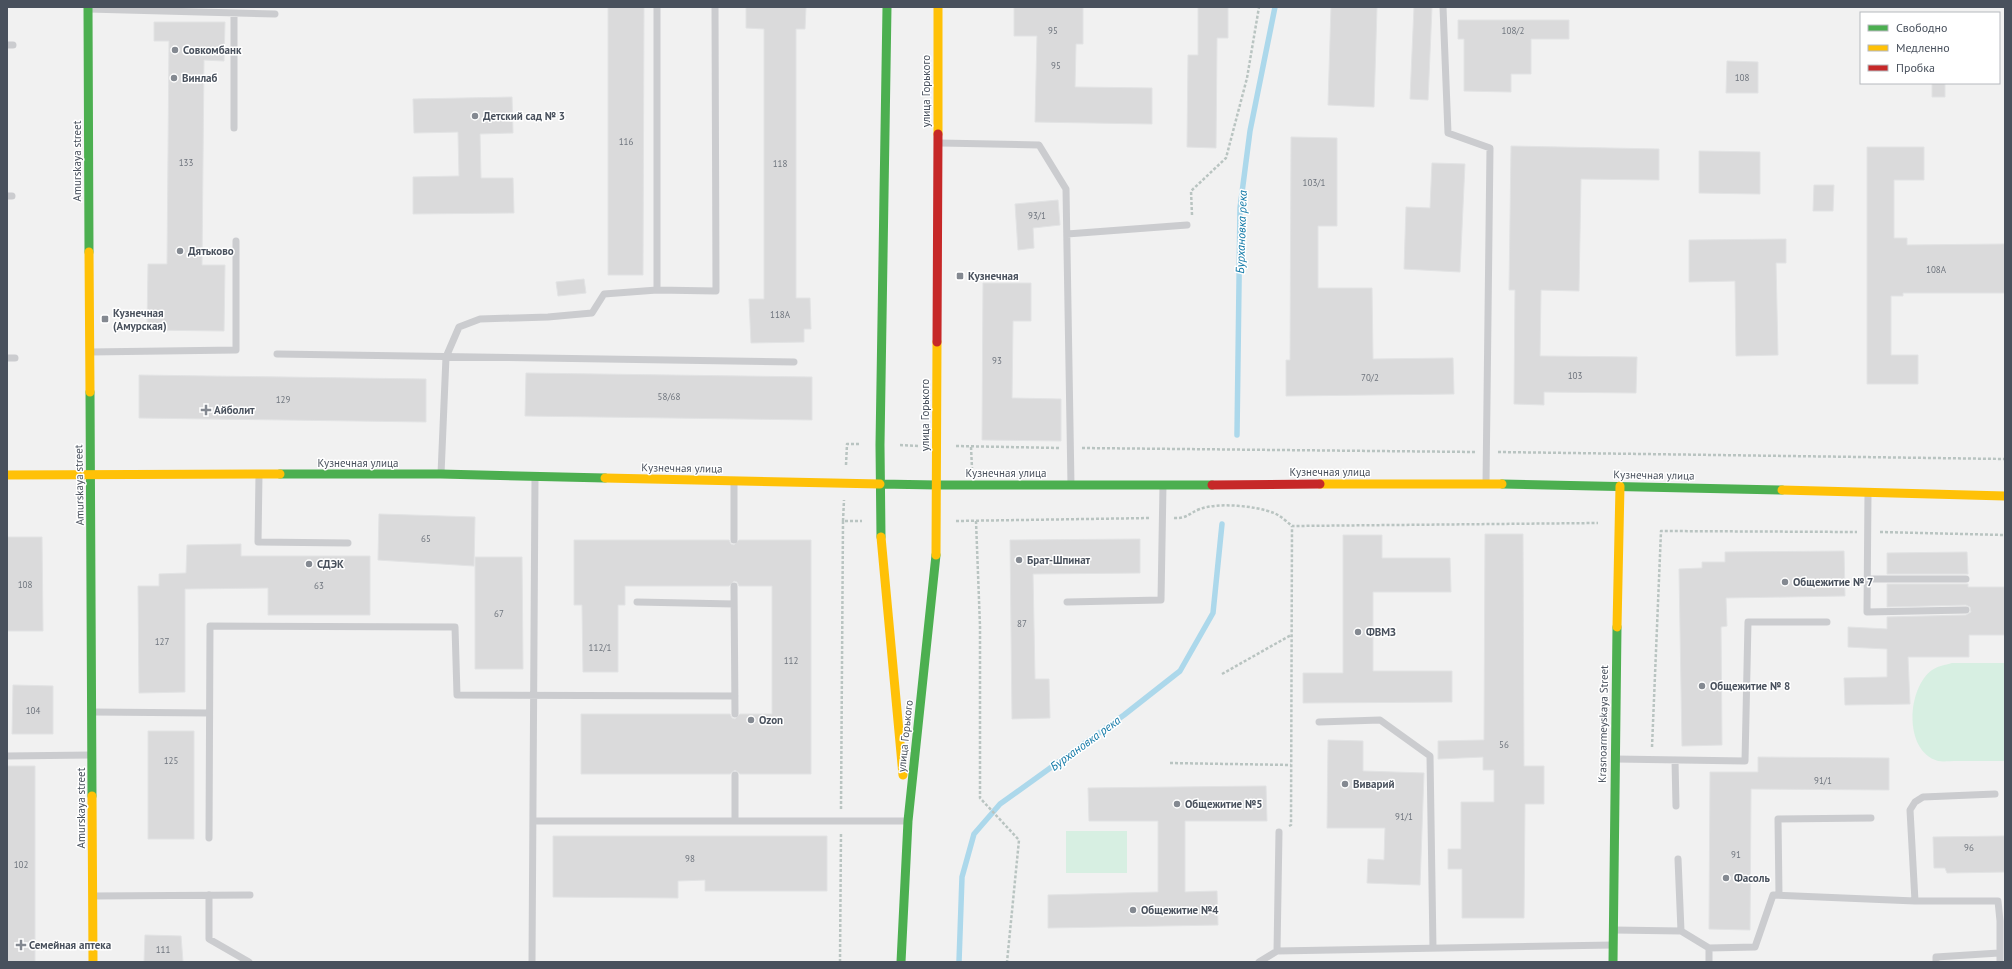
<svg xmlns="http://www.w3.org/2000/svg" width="2012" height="969" viewBox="0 0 2012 969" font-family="'PT Sans',sans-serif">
<rect width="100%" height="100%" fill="#f1f1f1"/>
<path fill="#d7efe2" d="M1952,663h53v98c-16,0 -33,0 -49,0 -5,0 -13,1 -18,0 -35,-10 -31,-73 -6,-91 6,-4 13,-5 20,-7z
M1066,831h61v42h-61z"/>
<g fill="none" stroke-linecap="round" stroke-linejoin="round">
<path stroke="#acd8eb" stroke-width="5.5" d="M1237,435l3,-227 10,-77 25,-124
M959,962l3,-85 12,-43 26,-30 124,-89 56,-44 33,-58 9,-89"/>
</g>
<path fill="#dadadb" stroke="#e2e3e4" d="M608,7h36l-1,268h-35z
M746,7h60l-1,22h-9v269h14l1,31h-7v13l-53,1 -2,-44h15v-270l-18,-1z
M1014,7h69v37h-7l-1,43 77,1v36l-117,-2 2,-86h-23z
M1198,7h30v31h-11l-1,110 -29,-1 1,-92h10z
M1331,7h46l-3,100 -46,-2z
M1414,7h18l-4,93 -18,-1z
M1458,20h111v19h-38v35h-20v18l-47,-1v-52h-6z
M154,22h71l-1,39 -20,-1 -2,205h23l-1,66 -77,-1 1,-66h19l2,-223h-15z
M1727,61l31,1v31h-32z
M1932,83h13v14h-13z
M512,97l1,36 -33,1 1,44h32l1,35 -101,1v-37l46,-1 -1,-44 -44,1 -1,-34z
M1291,137l46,1v88h-19v62h54l1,71 80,-1 1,36 -168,2v-36h4z
M1511,146l148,3v31l-78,-1 -2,112 -38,-1 -1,66 97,1 -1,36 -92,-1v13l-30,-1 1,-114h-6z
M1867,147h57v33h-30v58h13v7l98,-1v49h-102v3h-12v59h27v29h-51z
M1699,151l61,1v42l-61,-1z
M1432,163l33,1 -5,108 -56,-3 2,-62 24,1z
M1814,185h20l-1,26h-20z
M1058,200l2,25 -27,3 1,20 -16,2 -3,-46z
M1786,239v24h-10l2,92 -42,1 -1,-75 -46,1v-42z
M584,279l2,14 -28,3 -2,-14z
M983,283h48v38h-18l-1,77 49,1v42l-79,-1z
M526,373l286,4v43l-287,-4z
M139,375l287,4v43l-287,-4z
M379,514l96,3 -1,49 -96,-6z
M1485,534h38l1,232h20v38h-19l-1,114h-62v-49h-14v-20h13v-47h33v-32h-11v-13l-45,2v-18l46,-1z
M1343,535h39v23h68l1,34h-78v79h79v31l-149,1v-30h40z
M7,537h35l1,94h-36z
M1140,539v34l-107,1 2,105h14l1,39 -38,1 -2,-179z
M574,540h155l2,4 3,1 5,-5h72v234h-71l-5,-4 -5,4h-149v-60h149l2,4 3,1 5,-5h32v-128h-33l-2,-4 -3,-1 -5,5h-104v19h-7v67h-35l-1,-67h-8z
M241,544v12h129v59h-102v-27l-83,1v103l-46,1 -1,-107h21v-12l27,-1 1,-28z
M1844,551l1,45 -119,2 1,28 -6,1 1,118 -40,1 -3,-177 23,-1v-6h23v-10z
M1967,552l1,22h-81v-21z
M475,557h47l1,112h-48z
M1887,584h81v3h37v48h-36v22h-61l2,47 -65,1 -1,-27 43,-1v-28l-39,-2v-20l39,2v-12l79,-2 5,-3 -1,-5 -4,-2 -79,2z
M13,685l40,1v48h-41z
M148,731h46v108h-46z
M1328,740l35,1v30l61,2 -4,112 -53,-2 1,-24 16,1 1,-32h-58z
M1758,757l131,1v32l-138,-1 -1,141 -41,-1 1,-157h48z
M7,766h28v196h-28z
M1266,786l1,35h-82v71l32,-1 1,34 -170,3v-33l110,-3v-71h-69l-1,-33z
M553,836h274v55h-122v-11l-27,1v17l-125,-1z
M2005,836v36l-58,1 -2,-5h-11l-1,-31z
M145,935l36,1 2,26h-39z"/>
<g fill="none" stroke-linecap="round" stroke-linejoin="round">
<path stroke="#b9c4c1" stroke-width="2.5" stroke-dasharray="3 2" stroke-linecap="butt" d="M1192,215l-1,-24 35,-33 21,-80 12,-71
M900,445l19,1
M956,446l103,2
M971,447l1,21
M1082,448l393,4
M1498,452l507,7
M846,465l1,-21h14
M1174,518c13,1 15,-5 26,-9 19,-7 56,-3 74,4 7,3 13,9 18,13l306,-3
M843,521l1,-21
M956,521l195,-3
M976,521l4,105v172l39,42 -12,122
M1880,532l125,3
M1222,674l69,-39
M1652,747l9,-216 196,1
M1170,763l121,2
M841,809l2,-288h19
M1289,826l2,-1 1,-299
M840,962l1,-130"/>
<path stroke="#cbcccf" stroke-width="7" d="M1443,7l5,126 42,15 -4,336
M88,9l187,5
M7,45h6
M234,128v-114
M940,143l99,2 27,44 5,296
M7,196h5
M1067,234l120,-9
M657,290v-283
M90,352l146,-2v-109
M277,354l517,8
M7,358h8
M441,474l5,-117 13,-30 21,-8 68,-2 44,-4 12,-19 53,-4 59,1 -1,-284
M259,475l-1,67 90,1
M734,482v58
M1868,493l-1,119 99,-2
M1867,579h99
M734,586l1,128
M637,602l97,2
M1067,602l94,-2 2,-115
M93,712l116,1
M1319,722l61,-2 50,36 3,192
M7,756l84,-1
M1616,759l129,2 3,-139h79
M1675,760l1,46
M735,775v46
M533,821h372
M209,838l1,-212 245,1 2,68 278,1
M1678,859l3,72
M209,895v44l40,23
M1779,895l-1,-76 93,-1
M93,896l157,-1
M1915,901l-5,-91 5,-8 8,-5 72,-3
M1614,930l67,1 28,17 46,-1 18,-52 142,6h83l2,20v41
M1709,948v14
M1277,951l2,-119
M532,962l3,-485
M1259,962l18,-11 336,-6
M1936,962v-5l63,-4"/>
<path stroke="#4caf50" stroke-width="9" d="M88,7l1,245
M90,392l2,404
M280,474h161l164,4
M880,484l57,1
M1502,484l280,6
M937,485h275
M881,537l-1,-92 7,-438
M901,962l7,-141 28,-266
M1613,962l4,-335"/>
<path stroke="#ffc107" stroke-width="9" d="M938,134v-127
M89,252l1,140
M7,475l273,-1
M605,478l275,6
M1320,484h182
M1782,490l223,6
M881,537l22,238
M936,555l1,-213
M1617,627l3,-141
M92,796l1,166"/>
<path stroke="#c62828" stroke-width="9" d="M937,342l1,-208
M1212,485l108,-1"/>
</g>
<g fill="#848991" stroke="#fff" stroke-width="1.5">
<circle cx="175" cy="50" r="4"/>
<circle cx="174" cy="78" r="4"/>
<circle cx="475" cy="116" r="4"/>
<circle cx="180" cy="251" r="4"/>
<rect x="956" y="272" width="8" height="8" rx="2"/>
<rect x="101" y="315" width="8" height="8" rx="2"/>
<path d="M204 404h4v4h4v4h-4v4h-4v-4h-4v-4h4z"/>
<circle cx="1019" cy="560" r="4"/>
<circle cx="309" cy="564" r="4"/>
<circle cx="1785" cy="582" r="4"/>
<circle cx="1358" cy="632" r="4"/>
<circle cx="1702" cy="686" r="4"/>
<circle cx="751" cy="720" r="4"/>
<circle cx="1345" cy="784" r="4"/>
<circle cx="1177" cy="804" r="4"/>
<circle cx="1726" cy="878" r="4"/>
<circle cx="1133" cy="910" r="4"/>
<path d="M19 939h4v4h4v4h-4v4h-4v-4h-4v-4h4z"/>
</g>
<g text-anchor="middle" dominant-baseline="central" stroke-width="3" stroke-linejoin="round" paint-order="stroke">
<g font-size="9" fill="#6e747d">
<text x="1053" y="30">95</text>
<text x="1513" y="30">108/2</text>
<text x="1056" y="65">95</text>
<text x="1742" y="77">108</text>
<text x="626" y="141">116</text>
<text x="186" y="162">133</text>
<text x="780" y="163">118</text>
<text x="1314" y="182">103/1</text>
<text x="1037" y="215">93/1</text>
<text x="1936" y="269">108А</text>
<text x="780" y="314">118А</text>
<text x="997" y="360">93</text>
<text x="1575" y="375">103</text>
<text x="1370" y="377">70/2</text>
<text x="669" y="396">58/68</text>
<text x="283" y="399">129</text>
<text x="426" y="538">65</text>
<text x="25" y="584">108</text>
<text x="319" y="585">63</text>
<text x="499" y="613">67</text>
<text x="1022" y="623">87</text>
<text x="162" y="641">127</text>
<text x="600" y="647">112/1</text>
<text x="791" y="660">112</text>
<text x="33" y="710">104</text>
<text x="1504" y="744">56</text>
<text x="171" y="760">125</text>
<text x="1823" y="780">91/1</text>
<text x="1404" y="816">91/1</text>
<text x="1969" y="847">96</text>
<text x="1736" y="854">91</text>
<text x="690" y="858">98</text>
<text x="21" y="864">102</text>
<text x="163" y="949">111</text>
</g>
<g font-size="11" font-weight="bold" fill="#49515d" stroke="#fff" text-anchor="start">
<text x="183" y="50">Совкомбанк</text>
<text x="182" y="78">Винлаб</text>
<text x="483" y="116">Детский сад № 3</text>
<text x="188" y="251">Дятьково</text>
<text x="968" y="276">Кузнечная</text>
<text x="113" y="313">Кузнечная<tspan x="113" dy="13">(Амурская)</tspan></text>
<text x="214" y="410">Айболит</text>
<text x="1027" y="560">Брат-Шпинат</text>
<text x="317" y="564">СДЭК</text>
<text x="1793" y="582">Общежитие № 7</text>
<text x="1366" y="632">ФВМЗ</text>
<text x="1710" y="686">Общежитие № 8</text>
<text x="759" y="720">Ozon</text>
<text x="1353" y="784">Виварий</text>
<text x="1185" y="804">Общежитие №5</text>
<text x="1734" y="878">Фасоль</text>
<text x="1141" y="910">Общежитие №4</text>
<text x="29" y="945">Семейная аптека</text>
</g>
<g font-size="11" fill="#49515d" stroke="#fff">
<text transform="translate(926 91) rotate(-90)">улица Горького</text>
<text transform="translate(77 161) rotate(-90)">Amurskaya street</text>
<text transform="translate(925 415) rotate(-90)">улица Горького</text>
<text x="358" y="463">Кузнечная улица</text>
<text transform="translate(682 468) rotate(1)">Кузнечная улица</text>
<text x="1330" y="472">Кузнечная улица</text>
<text x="1006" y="473">Кузнечная улица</text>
<text transform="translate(1654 475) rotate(1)">Кузнечная улица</text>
<text transform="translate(79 485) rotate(-91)">Amurskaya street</text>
<text transform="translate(1603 724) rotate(-89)">Krasnoarmeyskaya Street</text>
<text transform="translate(905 736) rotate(-84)">улица Горького</text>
<text transform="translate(81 808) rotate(-90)">Amurskaya street</text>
</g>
<g font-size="12" font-style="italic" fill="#1279a7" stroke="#fff">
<text transform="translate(1241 232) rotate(-88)">Бурхановка река</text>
<text transform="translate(1085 743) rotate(-36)">Бурхановка река</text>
</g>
</g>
<rect width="2012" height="969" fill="none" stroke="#49515d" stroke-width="16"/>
<rect x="1860" y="12" width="140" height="72" fill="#ffffff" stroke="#b6b9be"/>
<rect x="1868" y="25" width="20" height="6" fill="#4caf50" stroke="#b6b9be"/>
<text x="1896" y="32" font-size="12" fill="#49515d">Свободно</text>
<rect x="1868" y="45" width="20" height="6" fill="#ffc107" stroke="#b6b9be"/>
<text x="1896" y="52" font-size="12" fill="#49515d">Медленно</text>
<rect x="1868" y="65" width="20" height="6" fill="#c62828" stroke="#b6b9be"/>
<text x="1896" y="72" font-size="12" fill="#49515d">Пробка</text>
</svg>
